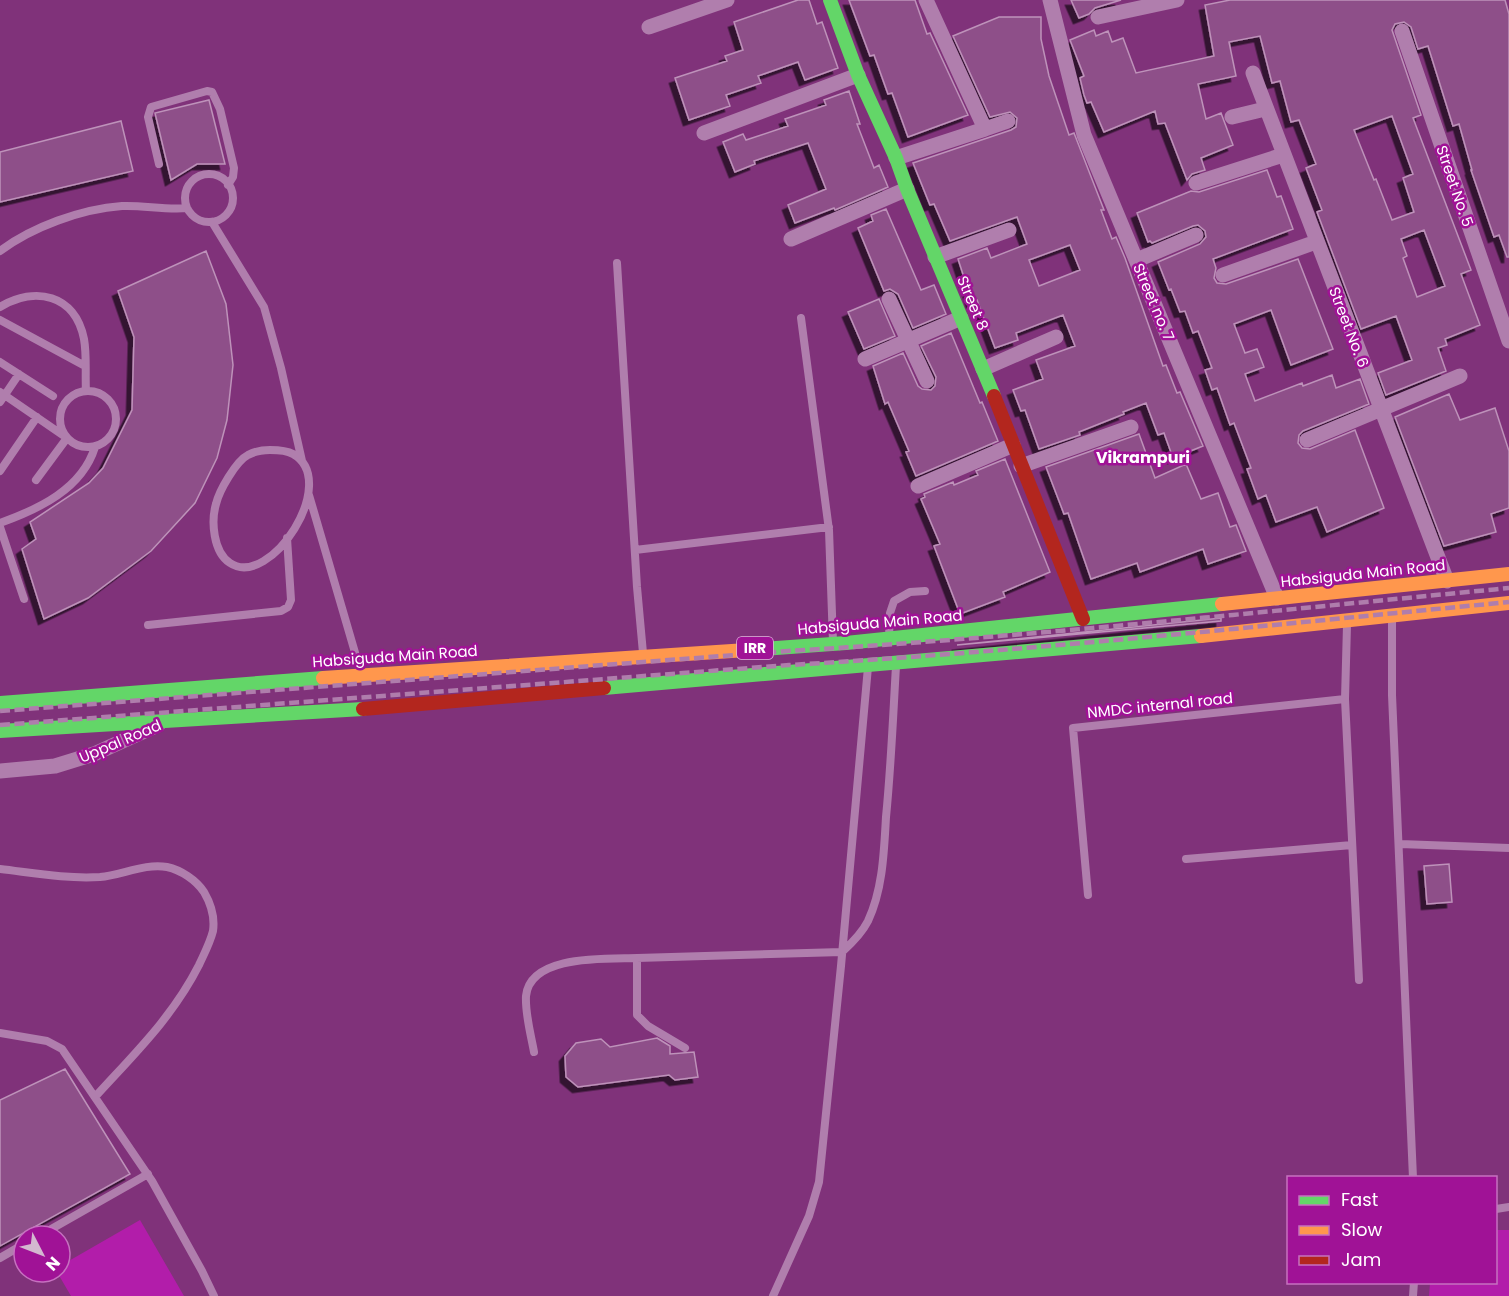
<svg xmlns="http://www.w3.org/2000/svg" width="1509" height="1296" viewBox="0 0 1509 1296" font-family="Poppins,sans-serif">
<defs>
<filter id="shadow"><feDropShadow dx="-5.5" dy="5.5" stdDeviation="0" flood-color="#0009"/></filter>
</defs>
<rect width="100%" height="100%" fill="#80327a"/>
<path fill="#b21daa" d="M140,1220l44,76h-113l-14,-24h3v-6z
M1496,1230h13v66h-80l1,-13 66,-1z"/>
<path fill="#8e5089" stroke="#be92ba" stroke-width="1.5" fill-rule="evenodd" filter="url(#shadow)" d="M798,0h11l8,24 5,-2 16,46 -33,12 -7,-18 -40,14 3,7 -35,12 4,11 -41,14 -14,-42 52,-17 -2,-5 18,-6 -9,-28z
M849,0h66l12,34 3,-1 38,82 -60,22 -16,-44 -4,1 -14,-39 -4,1z
M1071,0h50l-26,8 -6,6 -10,4z
M1230,0h275l4,14v243h-2l-8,-22 -5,2 -23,-67h1l-13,-46 -6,2 -25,-80 -10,3 -7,-22 -7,-5 -9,2 -3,6 29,85 -8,3 58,152 -10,4 19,51 -35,14 2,6 -9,3 8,23 -60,24 -8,-22 34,-13 -16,-44 -35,13 -44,-117 5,-2 -16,-42 10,-4 -17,-44 -8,2 -11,-41 -8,2 -12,-47 -31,6 7,34 -38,8 8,35 15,-6 12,32 -32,13 4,12 -13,4 -5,6 -22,-57 -7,1 -3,-13 -51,21 -13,-30 -4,1 -3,-8 -4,-17 4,-2 -14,-36 24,-10 2,6 12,-5 4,11 11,-4 13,35 78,-17 -9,-51zM1392,116l21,58 -10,4 11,34 -22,8 -16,-41 -2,1 -20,-50zM1424,230l21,56 -28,11 -14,-39 4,-2 -6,-17z
M999,17h42v22l8,37 20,59 5,-2 30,77h-3l11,29 4,-2 9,21 38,108 3,-1 11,28 3,-1 23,54 -30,12 -9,-25 -6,2 -12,-32 -23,9 1,2 -45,18 1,3 -41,14 -14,-39 -4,1 -8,-21 30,-11 -7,-19 39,-14 -12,-31 -47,18 2,7 -23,8 -18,-48 -5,2 -14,-43 29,-11 4,10 36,-14 -10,-27 -67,24 -16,-37 -4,1 -17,-42 98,-33 5,-3 1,-9 -7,-6 -20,5 -37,-81zM1070,245l10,25 -41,16 -10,-26z
M849,91l11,33h-3l17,44 5,-3 9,22 -53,23 -1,-2 -39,15 -7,-18 38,-16 -18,-46 -54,18 1,3 -20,8 -12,-30 20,-8 3,6 42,-14 -3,-7 41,-14 -2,-5z
M209,100l16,64h-28l-26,16 -16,-67z
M121,121l12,50 -133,31v-50z
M1267,170l10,27 4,-1 12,33 -80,30 3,9 -2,10 3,5 9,1 72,-25 35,90 -42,16 -20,-55 -37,14 11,29 12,-4 7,18 -19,7 10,27 47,-18 1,3 29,-11 4,13 24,-9 9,25 -66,27 -4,4 -1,8 4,5 8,1 45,-19 29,78 -57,24 -10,-25 -41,15 -10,-27 -8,4 -11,-30 4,-1 -17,-45 -4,2 -13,-37 -5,2 -7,-20 7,-2 -14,-37 -5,2 -8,-22 -5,1 -9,-23 -2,1 -11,-28 42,-18 6,-7 -1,-6 -7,-6 -5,1 -41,17 -2,-2 -2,1 -11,-29 54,-22 8,1z
M886,209l35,81 13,-5 12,29 -33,14 -15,-34 -8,-5 -6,2 -26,-63 15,-7 -2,-6z
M206,251l20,53 7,61 -6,55 -10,38 -22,45 -44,48 -63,47 -44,21 -22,-70 14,-10 -6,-17 59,-39 14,-15 29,-58 2,-73 -16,-46z
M879,299l16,37 -31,13 -16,-37z
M951,333l29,70 2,-1 16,39 -82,35 -10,-24 3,-1 -21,-49 -3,2 -12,-38 30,-13 15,33 4,3 9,1 4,-4 1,-9 -15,-31z
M1449,394l11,26 35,-12 14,43v57l-18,6 5,18 -52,14 -49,-129z
M1139,434l16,44 31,-14 15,35 17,-6 12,34 6,-2 10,26 -38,13 -5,-15 -63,23 -3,-9 -46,16 -23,-66 -4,1 -18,-47z
M1005,459l45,113 -47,20 2,5 -45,17 -26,-68 6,-2 -19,-45 4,-2 -1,-3 29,-12 1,3 24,-10 -2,-4z
M1221,618v3l-264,24z
M1449,864l3,38 -25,2 -3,-38z
M657,1038l13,8v8l24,-2 4,25 -23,3 -6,-5 -91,12 -12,-10 -1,-21 11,-13 25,-4 9,8z
M65,1069l65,105 -130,72v-146z"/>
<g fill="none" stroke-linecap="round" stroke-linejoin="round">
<path stroke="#b07ead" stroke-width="8" d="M159,164l-11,-47 3,-10 56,-16 5,1 8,17 14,59 -1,9 -5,8
M185 198a24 24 0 1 1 48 0a24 24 0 1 1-48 0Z
M212,222l52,85 17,61 21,93
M0,251c32,-24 81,-42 122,-45 21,-1 43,4 65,2
M617,263l20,324 6,66
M0,307c35,-21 75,-13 84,32 3,17 1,35 2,52
M801,318l28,212 4,112
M0,320l85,46
M0,362l53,34
M60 419a28 28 0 1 1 56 0a28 28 0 1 1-56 0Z
M0,392l67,46 -31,42
M0,402l19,-28
M270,450c7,0 16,0 23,4 48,27 -23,136 -63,109 -17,-11 -19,-42 -14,-59 3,-13 20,-43 32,-49 7,-4 15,-5 22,-5z
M0,471l37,-54
M309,495l52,178
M0,523c39,-14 82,-34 95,-76
M0,527l24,72
M635,550l194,-23
M1392,618v77l21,483
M148,625l133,-14 7,-4 3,-7 -4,-62
M1347,625l-2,74 14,281
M889,637l1,-24 4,-12 16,-9 15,-1
M1400,844l109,4
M1186,859l166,-14
M0,869c34,4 66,10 100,8 22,-2 45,-14 67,-10 14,3 29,13 37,25 7,12 11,25 9,39 -3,12 -9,23 -14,34 -27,53 -65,89 -104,132
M1088,895l-15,-167 272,-29
M0,1033l47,8 15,8 90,132 50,90 12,25
M685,1048l-37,-22 -11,-11v-57l205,-6c10,-9 20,-19 26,-31 15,-32 16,-70 18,-104 5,-50 7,-100 10,-151
M534,1052c-3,-17 -9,-38 -8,-56 4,-42 81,-37 111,-38
M1496,1209l13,-2
M39,1236l109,-62
M0,1258l24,-14
M773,1296l36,-80 10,-34 22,-216 27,-299
M1413,1296l1,-14"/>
<path stroke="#b07ead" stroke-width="15" d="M1050,0l34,135 193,463
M1098,17l79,-17
M649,27l78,-27
M1402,31l107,310
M1253,73l194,508
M1232,117l33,-8
M985,129l23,-8
M704,133l154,-58
M896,158l89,-29 -59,-129
M1196,183l87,-28
M791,239l116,-50
M935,257l74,-27
M1137,260l59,-25
M1223,275l93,-33
M889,299l38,82
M865,359l96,-41
M983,369l73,-32
M1307,440l153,-64
M1021,466l110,-39
M918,486l95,-41
M0,771l55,-5 39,-12 64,-29"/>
<path stroke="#63d668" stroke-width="14" d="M830,0l28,75 38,83 11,31 87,207
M762,649l84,-6 376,-39
M604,688l597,-52
M0,703l323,-25
M0,731l363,-22"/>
<path stroke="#ff974d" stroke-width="14" d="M1222,604l287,-30
M1201,636l308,-33
M323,678l439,-29"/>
<path stroke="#b3261e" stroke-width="14" d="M994,396l89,223
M363,709l241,-21"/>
<path stroke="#af7dac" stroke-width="4.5" stroke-dasharray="10 4.5" stroke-linecap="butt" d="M0,711l788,-60c241,-14 481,-40 721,-63
M0,725l789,-60c241,-14 480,-40 720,-63"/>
</g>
<g text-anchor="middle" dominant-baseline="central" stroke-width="5" stroke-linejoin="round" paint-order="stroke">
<rect fill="#a01296" stroke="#e2b8e0" stroke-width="1.5" x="737" y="637" width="36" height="22" rx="4.5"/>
<g font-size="14" font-weight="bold" fill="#fff">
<text x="755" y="648">IRR</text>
</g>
<g font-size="15" fill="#fff" stroke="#a01296">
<text transform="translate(1455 186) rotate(71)">Street No. 5</text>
<text transform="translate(1154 302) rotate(67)">Street no. 7</text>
<text transform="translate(973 303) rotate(67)">Street 8</text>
<text transform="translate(1349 327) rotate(69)">Street No. 6</text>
<text transform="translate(1363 573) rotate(-6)">Habsiguda Main Road</text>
<text transform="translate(880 622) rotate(-5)">Habsiguda Main Road</text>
<text transform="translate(395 656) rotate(-4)">Habsiguda Main Road</text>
<text transform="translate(1160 705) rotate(-6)">NMDC internal road</text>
<text transform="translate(120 741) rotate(-23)">Uppal Road</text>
</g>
<g font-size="16" font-weight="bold" fill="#fff" stroke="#a01296">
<text x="1143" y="457">Vikrampuri</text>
</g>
</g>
<rect x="1287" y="1176" width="210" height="108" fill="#a01296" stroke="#c671c0" stroke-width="1.5"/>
<rect x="1299" y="1196" width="30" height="9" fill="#63d668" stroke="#c671c0" stroke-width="1.5"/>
<text x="1341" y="1206" font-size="18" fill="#ffffff">Fast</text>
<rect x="1299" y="1226" width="30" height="9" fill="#ff974d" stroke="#c671c0" stroke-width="1.5"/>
<text x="1341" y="1236" font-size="18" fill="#ffffff">Slow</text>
<rect x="1299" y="1256" width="30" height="9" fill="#b3261e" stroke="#c671c0" stroke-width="1.5"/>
<text x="1341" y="1266" font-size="18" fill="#ffffff">Jam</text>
<g transform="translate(42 1254) rotate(132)"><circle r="28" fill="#a01296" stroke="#c671c0" stroke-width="1.5"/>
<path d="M0-4.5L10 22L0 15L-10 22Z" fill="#d3b7d0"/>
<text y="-9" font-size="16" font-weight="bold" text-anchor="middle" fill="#ffffff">N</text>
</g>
</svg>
